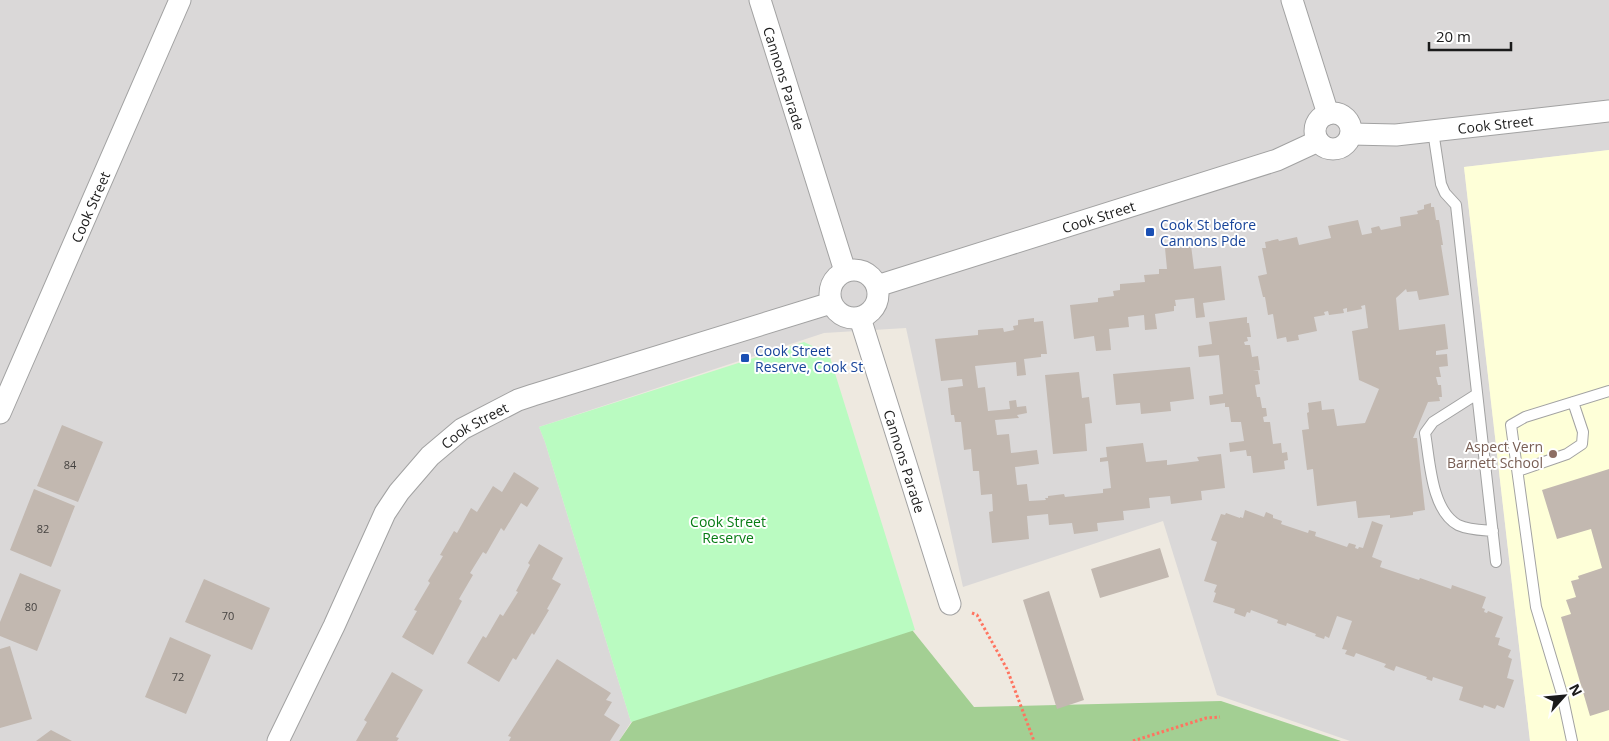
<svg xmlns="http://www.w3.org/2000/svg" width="1609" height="741" viewBox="0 0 1609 741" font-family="'Open Sans',sans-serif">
<rect width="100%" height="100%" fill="#eee9e0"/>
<path fill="#dad8d8" d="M0,0h1609v150l-145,17 66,574h-180l-133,-46 -54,-174 -200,66 -57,-259 -82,5 -285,94 6,15 86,280 -12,19h-619z"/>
<path fill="#feffd8" d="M1609,150v591h-79l-66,-574z"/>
<path fill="#a3cf93" d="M835,534l139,173 247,-6 120,40h-722l24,-35z"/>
<path fill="#bafbc1" d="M804,342l25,12 86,276 -284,92 -86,-280 -6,-15z"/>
<path fill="#c2b8b0" d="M1431,203v4h3l2,13h3l4,25h-2l8,50 -30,5 -2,-9 -10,1 -1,-3 -10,9 3,32 46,-6 3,25 -12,2v4l11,-1 1,12 -9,1 2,10h-5l2,8h3l1,12h-3l1,4 -12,1 -15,36h4l8,72 -12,2v3l-23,3v-3l-32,3 -2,-17 -39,5 -4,-37 -6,1 -5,-40 7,-1 -2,-16 2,-1 -1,-9 13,-2 1,9 12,-1 3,17 28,-3 14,-34 -20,-9 -7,-49 16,-3 -3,-23 -4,1 1,3 -15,3v-4l-4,1 1,4 -15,2 -1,-4 -4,1 1,3 -11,2 3,14 -19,4 1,5 -12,2 -1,-5 -9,2 -4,-25 -5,1 -3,-18h-2l-5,-21 9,-2 -5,-26h4l-1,-6 13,-3 1,2 18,-4 2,8 32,-7 -3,-12 30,-6 4,15 10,-2 -1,-5 8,-2 2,4 20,-4 -1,-9 18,-3 -1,-3 7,-2v-4z
M1191,245l3,24 27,-3 4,34 -22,3 2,14 -9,1 -2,-20 -19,2 1,6h-2v5l-19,3 2,15 -12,1 -1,-15 -16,2 1,10 -20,2 2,21 -15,1 -2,-15 -20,3 -4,-34 28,-3v-4l16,-2 -1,-5 7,-1v-6l25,-2 -1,-7 15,-1v-5h8l-2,-21z
M1247,317v6h2l2,14h-4l1,4 -4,1 1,3h5l2,12 6,-1 2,14 -7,1h5l2,13 -5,1 2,12h3l2,11h4l1,8 -4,1 1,5h6l3,22 8,-1 1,10 5,-1 1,8 -4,1 1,8 -32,4 -2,-17h-4l-1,-6 -16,2 -1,-9 15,-2 -3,-19h-10l-2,-15h-4v-4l-15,2 -1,-9 14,-2 -4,-39 -20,2 -1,-11 14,-2 -3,-22z
M1034,318v4l9,-1 4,33h-6v3l-17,2 2,16 -9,1 -1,-14 -41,4 3,22 7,-1 3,24 22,-2 -1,-8 7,-1 1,7 9,-1 1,7 -10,2 2,3 -24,2 2,15 12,-1 2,19 26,-3 2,14 -24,3 2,18 10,-1 2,17 17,-1 -1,-2h3v-2l16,-2 1,3 38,-4v-4l8,-1 -3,-27 -8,1v-4l7,-1 -1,-10 37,-4 3,19 21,-2v5l32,-4 -2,-4 24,-3 4,34 -24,3 1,9 -31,4 -1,-8 -21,2 1,10 -27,3 1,9 -27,3 1,8 -24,3 -2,-11 -23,2 -1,-11 -21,2 2,23 -37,4 -3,-31 4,-1 -1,-17 -11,1 -2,-24h-6l-2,-22 -7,1 -3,-28h-6l-1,-7h-3l-3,-27 15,-2 -1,-7 -21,2 -6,-42 43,-4v-5l25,-2 1,4 10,-2 -1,-4 5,-1v-5z
M1190,367l4,32 -24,3 1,9 -30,3 -1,-11 -24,2 -3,-31z
M1079,372l3,26 7,-1 3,26 -7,1 2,27 -34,3 -8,-79z
M62,425l41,17 -25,60 -41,-16z
M1609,469v241l-19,6 -29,-99 10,-3 -5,-14 10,-3 -5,-16 8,-2 -1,-3 24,-8 -11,-39 -34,10 -15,-49z
M514,472l25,16 -12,19 -6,-4 -17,28 -3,-3 -15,26 -3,-2 -13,21 3,2 -14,24 3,2 -29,54 -31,-18 15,-26 -3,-1 16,-27 -2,-2 15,-25 -3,-1 14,-24 3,2 14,-25 6,4 16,-26 9,6z
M34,489l41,17 -24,61 -41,-17z
M1245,510l19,7 2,-5 7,3v3l9,3 -1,3 27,9 1,-3 7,2 -1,4 32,11 2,-4 7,2 -1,3 3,1 1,-2 4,1 9,-27 11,4 -11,32 10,4 -2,6 39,13 1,-2 31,11 1,-4 34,12 -4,11 3,1 -1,3 3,1 1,-2 15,6 -8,20 5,1 -2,7 13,5 -3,7 4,2 -5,19 7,2 -10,28 -7,-3 -2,4 -11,-4 -1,3 -24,-8 4,-13 -30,-10 -1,4 -6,-2 1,-2 -31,-11 -2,5 -10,-4 2,-3 -30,-11 -2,4 -9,-3 2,-4 -5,-1 10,-28 -15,-5 -8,22 -4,-2 -1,3 -9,-3 1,-2 -29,-11 -1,3 -9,-3 1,-3 -27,-10 -1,3 -3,-1 -2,5 -11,-4 1,-4 -22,-7 3,-9 -2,-1 3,-7 -13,-4 13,-39 -6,-2 10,-26 4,1 1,-2 14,5v-1l3,1z
M539,544l24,14 -11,21 9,5 -14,25 2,1 -15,25 -2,-2 -16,27 -3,-2 -14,24 -32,-19 16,-27 3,2 14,-24 3,2 15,-24 -2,-1 14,-26 -2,-2z
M1160,548l9,29 -69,21 -9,-29z
M20,573l41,17 -24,61 -37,-15v-14z
M204,579l66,29 -18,42 -67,-28z
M1049,591l35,109 -27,9 -34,-109z
M170,637l41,18 -25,59 -41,-17z
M10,646l22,73 -32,9v-79z
M557,659l54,34 -5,7 6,2 -8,13 16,10 -10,16h-101l2,-4 -3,-1z
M392,672l31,18 -27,47 3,1 -2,3h-41l11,-19 -3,-2z
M51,730l21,11h-36z"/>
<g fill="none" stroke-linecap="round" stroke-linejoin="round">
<g stroke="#a2a2a2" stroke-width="12">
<path id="service" d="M1433,131l8,53 4,9 11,12 40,357
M1477,394l-44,28 -8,11c5,28 6,77 33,92 11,5 23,5 35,6
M1518,471l49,-17 15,-10 1,-12 -10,-30
M1572,741l-10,-47 -26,-87 -25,-182 14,-8 84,-26"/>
</g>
<g stroke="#a2a2a2" stroke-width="23">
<g id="minor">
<path id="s1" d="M760,0l85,271"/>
<path d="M1292,0l36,114"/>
<circle cx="1333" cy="131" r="18"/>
<path id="s2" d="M1351,134l45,1 213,-24"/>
<circle cx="854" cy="294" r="24"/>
<path id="s3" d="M877,286l400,-126 41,-19"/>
<path id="s4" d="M860,318l90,286"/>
<path id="s5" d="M0,413l180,-413"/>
<path id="s6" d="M278,741l56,-115 51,-113 14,-21 31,-36 32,-27 56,-29 15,-5 298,-92"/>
</g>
</g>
<path stroke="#ff7460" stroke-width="3" stroke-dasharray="2.5 2.5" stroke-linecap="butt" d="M972,613l5,2 30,54 27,72
M1133,741l73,-23 14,-1"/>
<use href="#service" stroke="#fff" stroke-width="10"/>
<use href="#minor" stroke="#fff" stroke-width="21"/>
</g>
<g fill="#1a4fb4" stroke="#fff" stroke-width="2">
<rect x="1145" y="227" width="10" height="10" rx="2.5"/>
<rect x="740" y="353" width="10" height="10" rx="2.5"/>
</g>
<circle fill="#8d6e63" stroke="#fff" stroke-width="2" cx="1553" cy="454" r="5"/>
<g text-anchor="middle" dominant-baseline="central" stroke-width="4" stroke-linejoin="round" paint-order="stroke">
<g font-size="11" fill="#454240">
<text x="70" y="464">84</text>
<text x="43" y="528">82</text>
<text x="31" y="606">80</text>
<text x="228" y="615">70</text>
<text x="178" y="676">72</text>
</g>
<g font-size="14" fill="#1b1b1b" stroke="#fff">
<text stroke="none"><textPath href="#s1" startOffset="82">Cannons Parade</textPath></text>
<text stroke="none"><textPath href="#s2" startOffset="145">Cook Street</textPath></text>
<text stroke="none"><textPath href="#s5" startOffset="225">Cook Street</textPath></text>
<text stroke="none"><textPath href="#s3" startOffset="232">Cook Street</textPath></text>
<text stroke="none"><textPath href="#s6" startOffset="379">Cook Street</textPath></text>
<text stroke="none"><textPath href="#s4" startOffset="150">Cannons Parade</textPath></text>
</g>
<g font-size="14" fill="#164399" stroke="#fff" text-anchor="start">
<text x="1160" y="224">Cook St before<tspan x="1160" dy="16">Cannons Pde</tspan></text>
<text x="755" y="350">Cook Street<tspan x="755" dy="16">Reserve, Cook St</tspan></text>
</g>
<g font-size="14" fill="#785e54" stroke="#fff" text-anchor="end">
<text x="1543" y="446">Aspect Vern<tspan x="1543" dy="16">Barnett School</tspan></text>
</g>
<g font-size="14" fill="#077c14" stroke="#fff">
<text x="728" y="521">Cook Street<tspan x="728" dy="16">Reserve</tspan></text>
</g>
</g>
<g transform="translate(1564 696) rotate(63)" stroke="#ffffff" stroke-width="4" paint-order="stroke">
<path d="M0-4L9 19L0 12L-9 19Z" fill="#1b1b1b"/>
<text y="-8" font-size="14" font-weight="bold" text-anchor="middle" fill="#1b1b1b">N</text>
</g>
<path d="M1429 42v8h82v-8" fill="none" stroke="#1b1b1b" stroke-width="2.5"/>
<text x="1436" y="42" font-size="15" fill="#1b1b1b" stroke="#ffffff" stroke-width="4" paint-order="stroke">20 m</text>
</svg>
